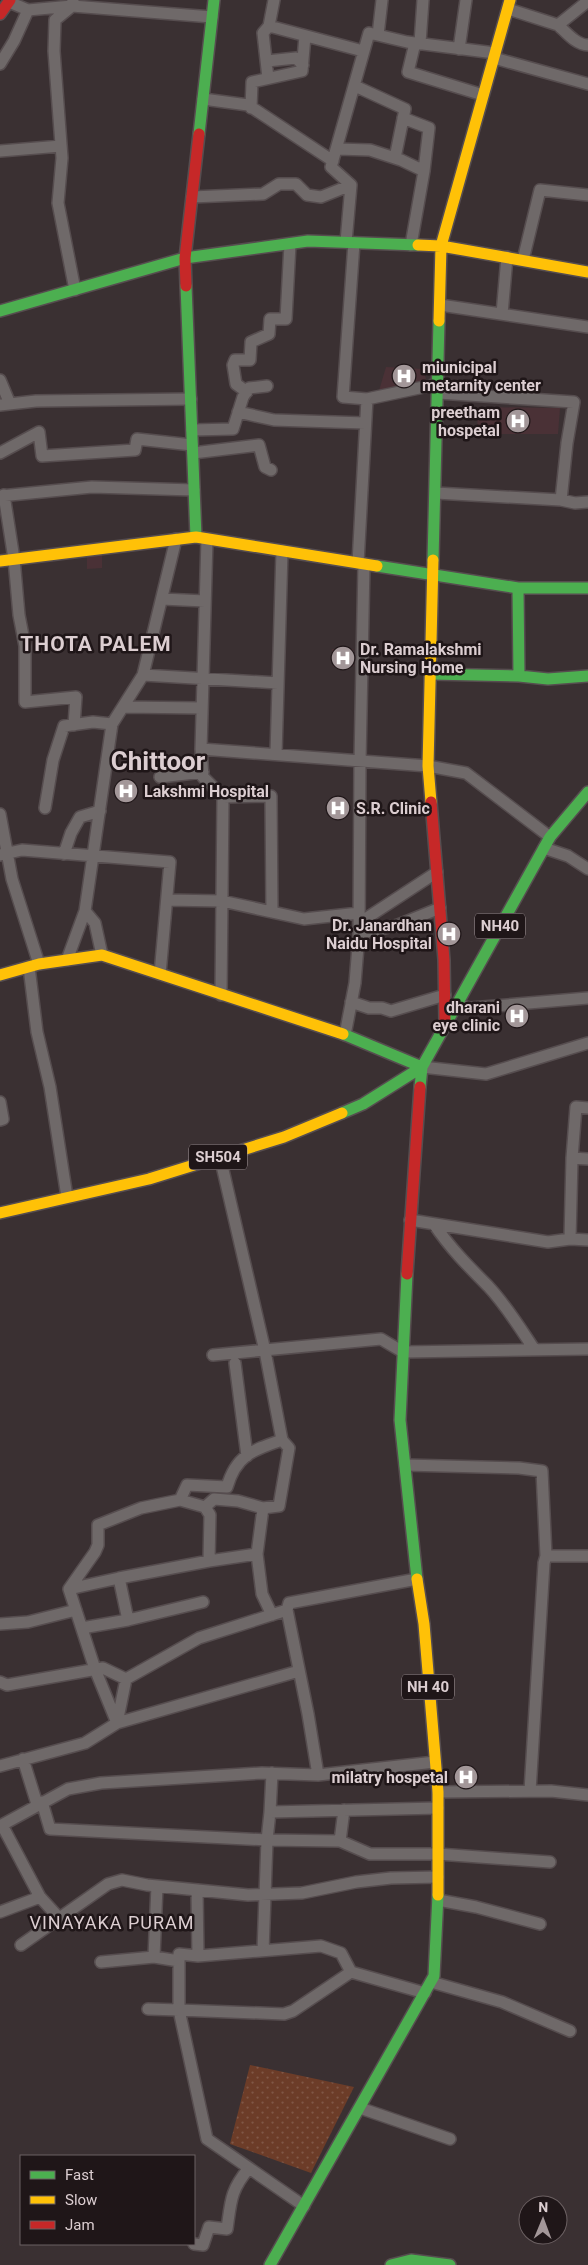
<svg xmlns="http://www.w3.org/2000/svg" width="588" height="2265" viewBox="0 0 588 2265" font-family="Roboto,sans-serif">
<defs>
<pattern id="grass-dots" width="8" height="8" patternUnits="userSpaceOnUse" patternTransform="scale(1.25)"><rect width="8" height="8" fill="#6c3c28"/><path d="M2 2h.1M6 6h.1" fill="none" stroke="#805746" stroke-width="1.8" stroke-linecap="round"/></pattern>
</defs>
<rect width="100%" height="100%" fill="#3a3032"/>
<path fill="#4a3136" d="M386,367l37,2 4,13 -49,12z
M478,407l82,1 -2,26h-81z
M87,553h15v15l-15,1z
M332,649h21l1,17 -21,1z"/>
<path fill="url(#grass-dots)" d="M250,2065l104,22 -43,86 -81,-29z"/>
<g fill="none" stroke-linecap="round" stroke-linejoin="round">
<g stroke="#564d4f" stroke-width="14">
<path id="street" d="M73,0l-1,6 -17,14 -1,31 8,107 -4,45 17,87
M274,0l-5,26 94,25
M508,9l50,16 30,-24
M28,10l44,-4 140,11
M558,25c8,7 18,20 30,20
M378,35l4,-35
M415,43l-7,29 75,23
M420,43l3,-43
M459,49l7,-49
M494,58l94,26
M267,61l29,-3 7,7
M0,64l14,-23 14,-31 -19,-8
M268,78l-5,-45 6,-7
M355,86l50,23 -10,49
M203,99l45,6 85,56
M251,108l1,-26 50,-11 3,-35
M403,118l26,10 -5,43
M337,149l33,1 31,10 23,11 -13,74
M0,151l61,-5
M192,197l71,-3 16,-10h17l11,11 14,2 30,-12
M346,242l5,-57 -20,-18 38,-134 38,9 88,11
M354,243l-11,154 24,2 -9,164
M523,260l17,-70 48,5
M440,305l148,22
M502,314l5,-57
M0,380l10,24
M247,392l-11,-8 -3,-19 2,-5h15l1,-18 18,-8 1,-15h16l4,-75
M438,393l136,9 -7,41 -6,57 14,3 13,-1
M367,399l71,-15
M0,405l36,-4 155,-2
M238,412l36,8 91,3
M192,430l41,-1 10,-32 6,-9 18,-2
M0,453l39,-21 3,24 93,-6 2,-11 55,6
M193,453l66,-8 6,22 6,3
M436,493l125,7
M4,495l10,64 5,56 6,31v56l51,-5 -2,28
M0,496l92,-9 102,3
M207,539l-6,210 227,17 38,7 84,64
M162,599l43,2
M143,675l135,8
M123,707l79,1
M201,749l2,28 20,20 -2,198
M276,754l6,-203
M160,777l43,-5
M223,797l48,-1 1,116
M45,808l8,-48 11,-34 29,-4 19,2
M0,814l12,65 27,85
M544,848l24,8 20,13
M64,854l7,-21 9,-16 20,-6
M0,855l22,-5 148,12 -10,112
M167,900l55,1 82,18 55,-6
M85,911l10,12 7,32
M359,923l78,-51
M359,934l39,-9 42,-17
M67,960l18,-49 27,-187 31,-49 33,-136
M29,967l8,65 13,55 17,110
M351,1002l18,6h13l9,3 54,-16
M456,1005l15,3 117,-10
M345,1035l10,-52 4,-49 1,-173 4,-197
M422,1067l64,7 102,-31
M0,1102l3,17 -3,1
M220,1157l45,194 17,89
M572,1158l4,-51 12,1
M410,1220l138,22 22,-3 18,1
M434,1224c16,24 34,42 54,62 18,19 32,42 46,63
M570,1239l2,-81 16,1
M213,1355l168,-16 22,13 185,-3
M235,1363l12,93
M405,1465l114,3 23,3 4,85 -2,7 -14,228
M180,1500l25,7 5,8 -1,46
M205,1507l9,-8 24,2 25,7
M257,1554l5,40 10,21
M546,1556h42
M69,1589l50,-11
M128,1620l75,-18
M0,1624l28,-2 48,-12
M82,1628l46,-8 -9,-42 90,-17 48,-7 6,-46 16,-2 10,-58 -7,-8c-29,10 -46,15 -55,47l-40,-2 -7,15 -39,8 -43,17v20l-3,7 -26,37 26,80 22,54 182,-52
M0,1682l7,3 96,-17 23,11
M23,1759l14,45
M0,1766l85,-23 32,-20 9,-44 73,-41 88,-28
M318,1775l-10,-61 -21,-104 2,-7 128,-24
M438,1792l113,-1 37,4
M42,1802l8,27 217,11 3,-28 168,-4
M270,1812l2,-39
M2,1825l38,72
M0,1826l68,-37 33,-6 161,-10 56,2 117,-13
M340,1841l30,13h68l112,8
M157,1886l-3,71 25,4
M197,1890l1,66
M438,1900l38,7 64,17
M0,1912l40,-15 20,22
M21,1945l87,-61 14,-4 25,5 101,10 54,-2 54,-11 35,-4 47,-1
M263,1951l4,-111 73,1 4,-31
M101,1962l53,-5
M431,1982l71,20 68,29
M148,2009l31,1v-56l19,2 123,-10 20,7 10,19
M360,2108l90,31
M304,2206l-97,-67 -28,-129 105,4 9,-3 58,-39 74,21
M194,2244l9,1 6,-18 18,2c4,-28 3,-38 22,-61"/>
</g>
<g stroke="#564d4f" stroke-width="14">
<path id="fast" d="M199,134l15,-134
M186,286l10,251
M0,311l185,-53 123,-17 110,4
M433,560l6,-239
M377,566l141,22h70
M431,674l88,2 -1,-88
M519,676l29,3 40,-3
M343,1034l79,33
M420,1087l2,-20 128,-230 38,-45
M342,1113l21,-9 59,-37
M407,1274l-7,146 17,159
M270,2265l164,-289 4,-81
M391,2265l20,-5 39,5"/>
</g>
<g stroke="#564d4f" stroke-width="14">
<path id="slow" d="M418,245l23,1 147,26
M439,321l2,-75 69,-246
M0,561l196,-24 181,29
M431,802l-3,-36 5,-206
M0,975l39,-11 63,-9 241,79
M0,1213l149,-34 135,-42 58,-24
M417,1579l7,45 14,168v103"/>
</g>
<g stroke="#564d4f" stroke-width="14">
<path id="jam" d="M0,14l10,-14
M186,286l-1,-28 14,-124
M431,802l13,158 1,64
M407,1274l13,-187"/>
</g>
<use href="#street" stroke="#6f6969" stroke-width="11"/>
<use href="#fast" stroke="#4caf50" stroke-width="11"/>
<use href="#slow" stroke="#ffc107" stroke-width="11"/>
<use href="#jam" stroke="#c62828" stroke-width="11"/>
</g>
<defs>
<g id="hospital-disc" transform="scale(1.25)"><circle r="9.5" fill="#a39799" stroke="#1f1618"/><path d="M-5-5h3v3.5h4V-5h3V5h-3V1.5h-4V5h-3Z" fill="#fff"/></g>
</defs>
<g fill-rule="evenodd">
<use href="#hospital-disc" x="404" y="376"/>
<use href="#hospital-disc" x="518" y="421"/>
<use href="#hospital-disc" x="343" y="658"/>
<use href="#hospital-disc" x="126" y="791"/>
<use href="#hospital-disc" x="338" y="808"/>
<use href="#hospital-disc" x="449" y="934"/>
<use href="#hospital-disc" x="517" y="1016"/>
<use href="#hospital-disc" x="466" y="1777"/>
</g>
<g text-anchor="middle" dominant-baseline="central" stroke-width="5" stroke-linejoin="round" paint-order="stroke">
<g fill="#1f1618" stroke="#a3979a" stroke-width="1">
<rect x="475" y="913.5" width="50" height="25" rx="4"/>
<rect x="189" y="1144.5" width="58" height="25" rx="4"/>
<rect x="402" y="1674.5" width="52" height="25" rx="4"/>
</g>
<g font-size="15" font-weight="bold" fill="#dcced1">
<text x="500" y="926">NH40</text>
<text x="218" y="1157">SH504</text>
<text x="428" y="1687">NH 40</text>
</g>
<g font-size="16" font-weight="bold" fill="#dcced1" stroke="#1f1618" text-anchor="start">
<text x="422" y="367">miunicipal<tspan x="422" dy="18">metarnity center</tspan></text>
<text x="500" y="412" text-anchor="end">preetham<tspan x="500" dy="18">hospetal</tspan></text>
<text x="360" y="649">Dr. Ramalakshmi<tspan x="360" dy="18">Nursing Home</tspan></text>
<text x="144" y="791">Lakshmi Hospital</text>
<text x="356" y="808">S.R. Clinic</text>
<text x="432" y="925" text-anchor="end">Dr. Janardhan<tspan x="432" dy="18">Naidu Hospital</tspan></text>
<text x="500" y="1007" text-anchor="end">dharani<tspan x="500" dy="18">eye clinic</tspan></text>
<text x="448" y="1777" text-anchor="end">milatry hospetal</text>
</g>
<g font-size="18" letter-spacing="1" fill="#dcced1" stroke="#1f1618">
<text x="112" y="1922">VINAYAKA PURAM</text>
</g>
<g font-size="21" font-weight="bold" letter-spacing="1" fill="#dcced1" stroke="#1f1618">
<text x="96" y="644">THOTA PALEM</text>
</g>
<g font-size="26" font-weight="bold" fill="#dcced1" stroke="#1f1618">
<text x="158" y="761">Chittoor</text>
</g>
</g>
<rect x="20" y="2155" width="175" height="90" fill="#1f1618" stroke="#6b6062"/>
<rect x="30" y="2171" width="25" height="8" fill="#4caf50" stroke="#6b6062"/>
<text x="65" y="2180" font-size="15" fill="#dcced1">Fast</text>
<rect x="30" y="2196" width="25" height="8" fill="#ffc107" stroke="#6b6062"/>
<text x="65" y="2205" font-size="15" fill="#dcced1">Slow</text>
<rect x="30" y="2221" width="25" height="8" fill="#c62828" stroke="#6b6062"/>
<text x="65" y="2230" font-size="15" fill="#dcced1">Jam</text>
<g transform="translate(543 2220) rotate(1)"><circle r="24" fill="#1f1618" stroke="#6b6062"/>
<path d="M0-4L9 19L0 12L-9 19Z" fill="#a39799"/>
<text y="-8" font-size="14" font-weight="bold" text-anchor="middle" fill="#dcced1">N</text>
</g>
</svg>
